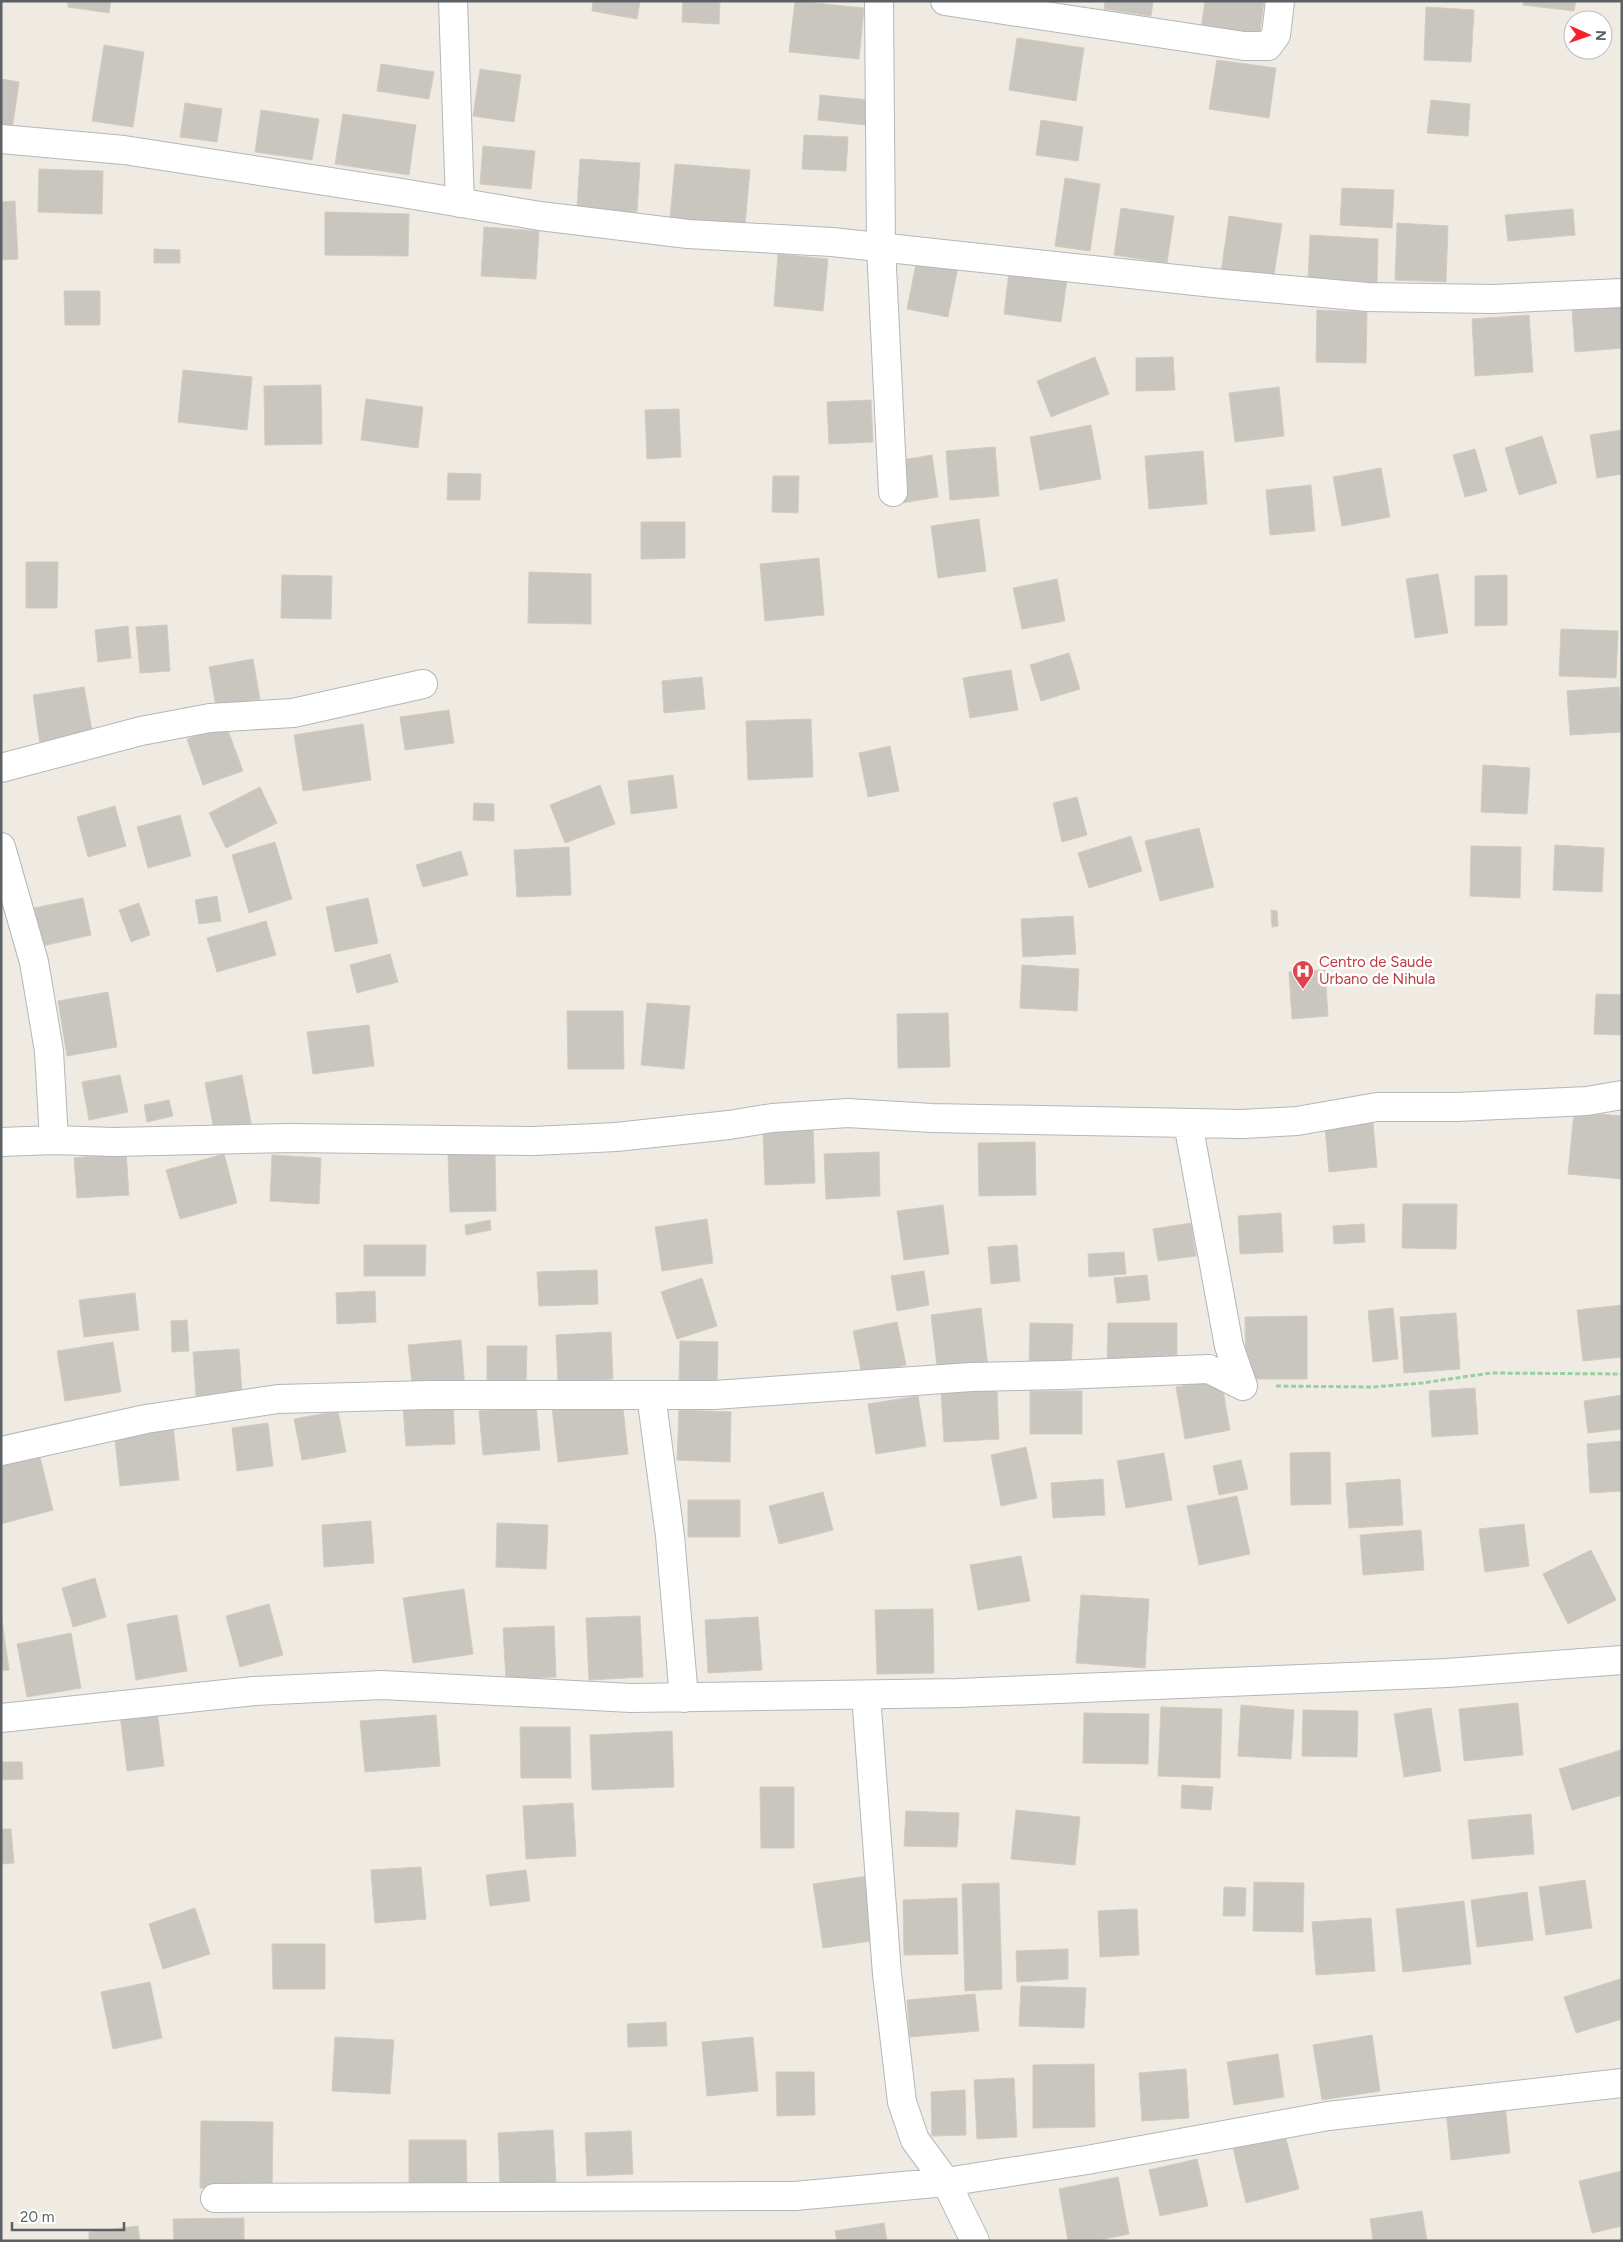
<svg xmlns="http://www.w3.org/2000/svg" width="1623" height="2242" viewBox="0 0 1623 2242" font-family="Figtree,sans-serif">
<rect width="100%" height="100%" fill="#efeae2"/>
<path fill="#c9c5bf" stroke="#d4cbc0" d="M68,1h43l-2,12 -41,-6z
M593,1h47l-3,18 -45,-8z
M683,1h37l-1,23 -37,-2z
M795,1l69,7 -5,51 -70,-7z
M1105,1h48l-2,15 -47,-7z
M1205,1h59l-5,38 -58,-9z
M1524,1h52l-2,10 -51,-6z
M1426,7l48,3 -3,52 -47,-2z
M1017,38l67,10 -8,53 -67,-11z
M104,45l40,7 -11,75 -41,-6z
M1217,60l59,8 -7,50 -60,-9z
M381,64l53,8 -5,27 -52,-8z
M480,69l41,6 -7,47 -41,-6z
M1,79l18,3 -7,48 -11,-2z
M820,95l49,5 -3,25 -48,-5z
M1431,100l39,4 -2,32 -41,-3z
M185,103l37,6 -5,33 -37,-5z
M261,110l58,9 -7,41 -57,-8z
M343,114l73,11 -7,50 -74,-11z
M1041,120l42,7 -5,34 -42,-6z
M804,135l44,2 -2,34 -44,-2z
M483,146l52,5 -4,38 -51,-5z
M580,159l60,4 -3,49 -60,-4z
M675,164l75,6 -5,55 -75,-7z
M39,169l64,2 -1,43 -64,-2z
M1065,178l35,6 -10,67 -35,-5z
M1342,188l52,2 -2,38 -52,-3z
M15,201l3,58 -17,1v-58z
M1121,208l53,8 -7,47 -53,-8z
M1573,209l2,26 -67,6 -3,-26z
M325,212l84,2 -1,42 -83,-1z
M1229,216l53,8 -9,57 -52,-8z
M1397,223l51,3 -2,56 -51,-2z
M484,227l55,4 -3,48 -55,-3z
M1310,235l68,4 -1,45 -69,-3z
M154,249l26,1v13h-26z
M778,254l50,5 -5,52 -49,-5z
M917,259l41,8 -10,50 -41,-8z
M1009,271l58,8 -6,43 -57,-8z
M64,291h36v34h-35z
M1622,305v43l-47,4 -3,-43z
M1317,310l50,2 -1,51 -50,-1z
M1529,315l4,57 -58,4 -3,-57z
M1095,357l14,37 -58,23 -14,-36z
M1173,357l2,33 -39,1v-33z
M183,370l69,7 -5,53 -69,-8z
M321,385l1,59 -57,1 -1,-59z
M1279,387l5,49 -49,6 -6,-49z
M366,399l57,8 -5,41 -57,-8z
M871,400l2,42 -44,2 -2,-42z
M679,409l2,48 -34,2 -2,-49z
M1091,425l10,54 -61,11 -10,-53z
M1622,430v44l-25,4 -7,-43z
M1542,436l15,47 -38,12 -14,-47z
M995,447l4,49 -49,4 -4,-49z
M1475,449l12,42 -22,6 -12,-42z
M1203,451l4,53 -58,5 -4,-53z
M932,455l6,42 -36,6 -6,-42z
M1381,468l9,49 -48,9 -9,-49z
M448,473l33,1 -1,26h-33z
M773,476h26l-1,37 -26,-1z
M1311,485l4,46 -45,4 -4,-45z
M979,519l7,52 -48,7 -7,-52z
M641,522h44v36l-44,1z
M819,558l5,57 -59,6 -5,-57z
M26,562h32l-1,46h-31z
M529,572l62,2v50l-63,-1z
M1438,574l10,59 -33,5 -9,-59z
M282,575l50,1 -1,43 -50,-1z
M1507,575v50l-32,1v-50z
M1057,579l8,42 -43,8 -9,-41z
M167,625l3,46 -30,2 -4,-46z
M128,626l3,32 -33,4 -3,-32z
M1561,629l57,2 -2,47 -57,-2z
M1069,653l11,36 -39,12 -11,-36z
M253,659l7,40 -44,8 -7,-40z
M1011,670l7,40 -48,8 -7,-40z
M702,677l3,32 -41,4 -2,-32z
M84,687l9,49 -53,9 -7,-50z
M1619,687l3,45 -52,3 -3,-44z
M449,710l5,33 -49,7 -5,-33z
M811,719l2,58 -65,3 -2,-59z
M363,724l8,56 -68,11 -9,-56z
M226,725l17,46 -40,14 -16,-46z
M890,746l9,45 -31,6 -9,-44z
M1483,765l47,3 -3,46 -46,-2z
M673,775l4,33 -46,6 -3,-33z
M600,785l15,39 -50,19 -15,-38z
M260,787l17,36 -51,25 -17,-35z
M1077,797l10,38 -25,7 -9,-39z
M474,803l20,1v17l-21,-1z
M115,806l11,40 -38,11 -11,-40z
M180,815l11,41 -43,12 -11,-41z
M1199,828l15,59 -54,14 -15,-60z
M1131,836l11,35 -53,17 -11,-35z
M275,842l17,57 -43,14 -17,-58z
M1555,845l49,3 -2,44 -49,-2z
M1471,846l50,1 -1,51 -50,-2z
M569,847l2,48 -54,2 -3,-47z
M461,851l7,24 -45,12 -7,-22z
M217,896l4,25 -22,3 -4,-24z
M83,898l8,37 -49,11 -8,-38z
M368,898l10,45 -43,9 -9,-45z
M139,903l11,32 -19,7 -12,-32z
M1271,910l6,1 1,15 -6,1z
M1073,916l3,38 -53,3 -2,-38z
M266,921l10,34 -59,17 -10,-34z
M390,954l8,28 -41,11 -7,-28z
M1022,965l57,4 -2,42 -57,-3z
M1325,970l3,46 -36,3 -3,-47z
M108,992l9,55 -50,9 -9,-55z
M1596,994l26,1v40l-28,-1z
M647,1003l43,3 -6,63 -43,-4z
M567,1011h56l1,58h-56z
M948,1013l2,54 -52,1 -1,-54z
M369,1025l5,41 -61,8 -6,-42z
M120,1075l8,37 -39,8 -7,-38z
M242,1075l10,53 -37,7 -10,-52z
M169,1100l4,16 -26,6 -3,-17z
M1574,1112l48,4v63l-54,-5z
M1373,1123l4,44 -48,5 -4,-45z
M813,1129l2,54 -50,2 -2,-54z
M1035,1142l1,53 -57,1 -1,-53z
M879,1152l1,44 -54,3 -2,-45z
M126,1153l3,42 -52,3 -3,-40z
M495,1153l1,58 -46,1 -2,-58z
M224,1154l13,49 -57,16 -14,-49z
M272,1155l49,3 -2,46 -49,-3z
M1403,1204h54l-1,45 -54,-1z
M943,1205l6,49 -45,6 -7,-49z
M1281,1213l2,39 -43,2 -2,-38z
M707,1219l6,44 -51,8 -7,-44z
M490,1220l1,10 -25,5 -1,-10z
M1191,1223l5,33 -38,5 -5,-32z
M1364,1224l1,18 -31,2 -1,-18z
M364,1245h62l-1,31h-61z
M1017,1245l3,36 -29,3 -3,-37z
M1124,1252l2,22 -37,3 -1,-23z
M597,1270l1,34 -59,2 -2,-34z
M924,1271l5,34 -32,6 -6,-35z
M1147,1275l3,25 -33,3 -3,-25z
M702,1278l15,48 -40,13 -16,-47z
M375,1291l1,31 -39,2 -1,-31z
M135,1293l4,37 -55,7 -5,-37z
M1622,1305v52l-39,4 -6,-51z
M981,1308l7,59 -50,7 -7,-59z
M1393,1308l5,51 -25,3 -5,-51z
M1456,1313l4,56 -56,4 -4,-56z
M1307,1316v63h-61l-1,-62z
M187,1320l2,31 -17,1 -1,-31z
M897,1322l9,43 -44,10 -9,-44z
M1030,1323l43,1 -2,46 -42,-1z
M1108,1323h69v43h-70z
M611,1332l2,47 -55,3 -2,-47z
M461,1340l4,49 -52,5 -5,-49z
M680,1341l38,1 -1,42 -38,-1z
M113,1342l8,50 -56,9 -8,-50z
M487,1346h40l-1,38 -39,-1z
M239,1349l3,44 -46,3 -3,-44z
M1221,1379l9,51 -45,9 -9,-52z
M1475,1388l3,46 -46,3 -3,-46z
M997,1390l2,49 -55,3 -3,-50z
M1030,1391h52v43h-52z
M1622,1395v34l-34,4 -4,-32z
M918,1396l8,50 -50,8 -8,-50z
M622,1399l6,55 -70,8 -6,-55z
M453,1403l2,41 -49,2 -3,-40z
M536,1406l4,44 -57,5 -4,-44z
M679,1410l52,2 -1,50 -53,-2z
M338,1411l8,41 -44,8 -8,-41z
M268,1423l5,43 -36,5 -5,-43z
M173,1425l6,55 -59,6 -6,-55z
M1622,1441v50l-32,2 -3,-49z
M1026,1447l11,51 -36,8 -10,-51z
M1330,1452l1,52 -40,1 -1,-52z
M39,1453l14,57 -52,14v-62z
M1164,1453l8,47 -46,8 -9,-47z
M1241,1460l7,29 -29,6 -6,-29z
M1103,1479l2,36 -52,3 -2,-35z
M1400,1479l3,46 -54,3 -3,-45z
M823,1492l10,38 -54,14 -10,-38z
M1237,1496l13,58 -51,11 -12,-59z
M688,1500h52v37h-52z
M371,1521l3,42 -50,4 -2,-42z
M497,1523l51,2 -2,44 -50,-2z
M1524,1524l5,42 -44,6 -6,-43z
M1421,1530l3,40 -61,5 -3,-40z
M1591,1550l25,50 -48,24 -25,-50z
M1021,1556l9,45 -52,9 -8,-45z
M95,1578l11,39 -33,10 -11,-39z
M464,1589l9,65 -60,9 -10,-65z
M1081,1595l68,4 -4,69 -69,-5z
M269,1604l14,51 -43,12 -14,-51z
M933,1609l1,64 -57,1 -2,-64z
M1,1613l8,57 -8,1z
M177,1615l10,56 -51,9 -9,-56z
M640,1616l3,61 -54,3 -3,-62z
M758,1617l4,53 -54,3 -3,-53z
M554,1626l2,51 -50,2 -3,-51z
M71,1633l10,55 -54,9 -10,-53z
M1518,1703l5,52 -59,6 -5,-52z
M1241,1705l53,5 -3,49 -53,-3z
M1161,1707l61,2 -2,69 -62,-2z
M1431,1708l10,63 -37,6 -10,-63z
M157,1710l7,56 -37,5 -7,-56z
M1303,1710l55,1 -1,46 -55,-1z
M1084,1713l65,1 -1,50 -65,-1z
M436,1715l4,51 -75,6 -5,-51z
M520,1727h50l1,51h-50z
M672,1731l2,56 -82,3 -2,-55z
M1621,1750l1,45 -50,15 -13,-41z
M1,1762h21l1,17 -22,1z
M1182,1785l31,2 -2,23 -30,-2z
M760,1787h34v61h-33z
M573,1803l3,53 -50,3 -3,-53z
M1016,1810l64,7 -5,48 -64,-6z
M906,1811l53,2 -2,34 -53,-1z
M1531,1814l3,40 -62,5 -4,-39z
M1,1829h10l3,34 -13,1z
M421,1867l5,52 -51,4 -4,-53z
M526,1870l4,31 -40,5 -4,-31z
M868,1876l10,64 -55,8 -10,-64z
M1585,1880l7,48 -46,7 -7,-48z
M1254,1882l50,1 -1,49 -50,-1z
M999,1883l3,106 -37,2 -3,-107z
M1224,1887l22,1 -1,28h-22z
M1527,1892l6,48 -56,7 -6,-47z
M957,1898l1,56 -54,1 -1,-55z
M1464,1901l7,63 -68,8 -7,-63z
M195,1908l15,46 -47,15 -14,-45z
M1137,1909l2,46 -39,2 -2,-46z
M1371,1918l4,53 -59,4 -4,-53z
M272,1944h53v45h-52z
M1068,1949v30l-51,3 -1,-31z
M1620,1979l2,40 -46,14 -12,-36z
M150,1982l12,56 -49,11 -12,-57z
M1021,1986l65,2 -2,40 -65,-2z
M975,1994l4,37 -69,6 -3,-37z
M666,2022l1,24 -39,1 -1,-23z
M1372,2035l8,56 -58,9 -9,-55z
M335,2037l59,3 -4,54 -58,-3z
M753,2037l5,54 -51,5 -5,-54z
M1278,2054l6,43 -50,8 -7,-43z
M1094,2064l1,63 -62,1v-63z
M1186,2069l3,49 -47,3 -3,-48z
M776,2072h38l1,43 -38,1z
M1014,2078l3,59 -40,2 -3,-59z
M965,2090l1,45 -34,1 -1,-44z
M1505,2104l5,49 -59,7 -5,-50z
M201,2121l72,1 -1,66h-72z
M553,2130l3,53 -56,3 -2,-53z
M631,2131l2,43 -46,2 -2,-43z
M1285,2135l14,54 -53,14 -13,-55z
M409,2140h57l1,46h-58z
M1197,2159l11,47 -48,10 -11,-46z
M1622,2171v55l-30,7 -13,-52z
M1118,2177l11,57 -35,7h-26l-9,-52z
M1422,2211l5,30h-54l-3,-22z
M244,2218v23h-70l-1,-22z
M884,2223l3,18h-50l-2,-10z
M138,2226l2,15h-51v-9z"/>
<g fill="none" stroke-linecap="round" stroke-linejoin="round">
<g stroke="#b3b7bb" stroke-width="30">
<path id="minor" d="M453,1l7,202
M879,1l2,246 12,245
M945,1l299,45h24l8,-11 4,-34
M1,139l123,11 272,42 144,24 148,18 144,8 391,42 144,13 125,2 130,-6
M1,768l140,-37 69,-13 83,-5 130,-29
M1,847l33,115 15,89 5,89
M1,1142l53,-2 60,2 176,-4 244,3 82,-4 113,-12 43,-7 76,-5 84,5 310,6 55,-3 80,-14h80l130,-6 35,-6
M651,1395l19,141 14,162
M1,1451l145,-32 132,-20 151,-4h285l257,-18 90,-2 148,-6 34,17 -14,-40 -41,-223
M866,1695l21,279 15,128 13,38 31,42 29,59
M1,1718l253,-27 128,-6 249,13 327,-5 489,-20 175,-13
M215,2198l580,-2 151,-14 141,-22 241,-44 294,-33"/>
</g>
<path stroke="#98cfa0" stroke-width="3" stroke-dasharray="5 2.5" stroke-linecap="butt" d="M1276,1386l96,1 50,-4 69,-10 131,1"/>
<use href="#minor" stroke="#fff" stroke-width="28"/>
</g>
<defs>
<g id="hospital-pin" transform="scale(1.125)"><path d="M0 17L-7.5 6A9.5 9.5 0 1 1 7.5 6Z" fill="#e0444e" stroke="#fff"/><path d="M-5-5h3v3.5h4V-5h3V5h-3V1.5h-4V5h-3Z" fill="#fff"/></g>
</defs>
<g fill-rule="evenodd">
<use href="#hospital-pin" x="1303" y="971"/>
</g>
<g text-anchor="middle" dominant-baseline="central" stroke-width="5" stroke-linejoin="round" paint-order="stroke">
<g font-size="15" fill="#be3a42" stroke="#fff" text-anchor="start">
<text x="1319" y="962">Centro de Saude<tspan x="1319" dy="17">Urbano de Nihula</tspan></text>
</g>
</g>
<rect width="1623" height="2242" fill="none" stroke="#5a6064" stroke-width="5"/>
<g transform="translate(1588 35) rotate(92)"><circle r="24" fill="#ffffff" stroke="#bdbfc1"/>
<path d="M0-4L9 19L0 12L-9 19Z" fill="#f5222c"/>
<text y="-8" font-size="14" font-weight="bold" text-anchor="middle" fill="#5a6064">N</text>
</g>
<path d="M12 2222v8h112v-8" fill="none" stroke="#5a6064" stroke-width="2.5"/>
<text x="20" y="2222" font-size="15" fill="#5a6064" stroke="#ffffff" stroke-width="4" paint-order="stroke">20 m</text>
</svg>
